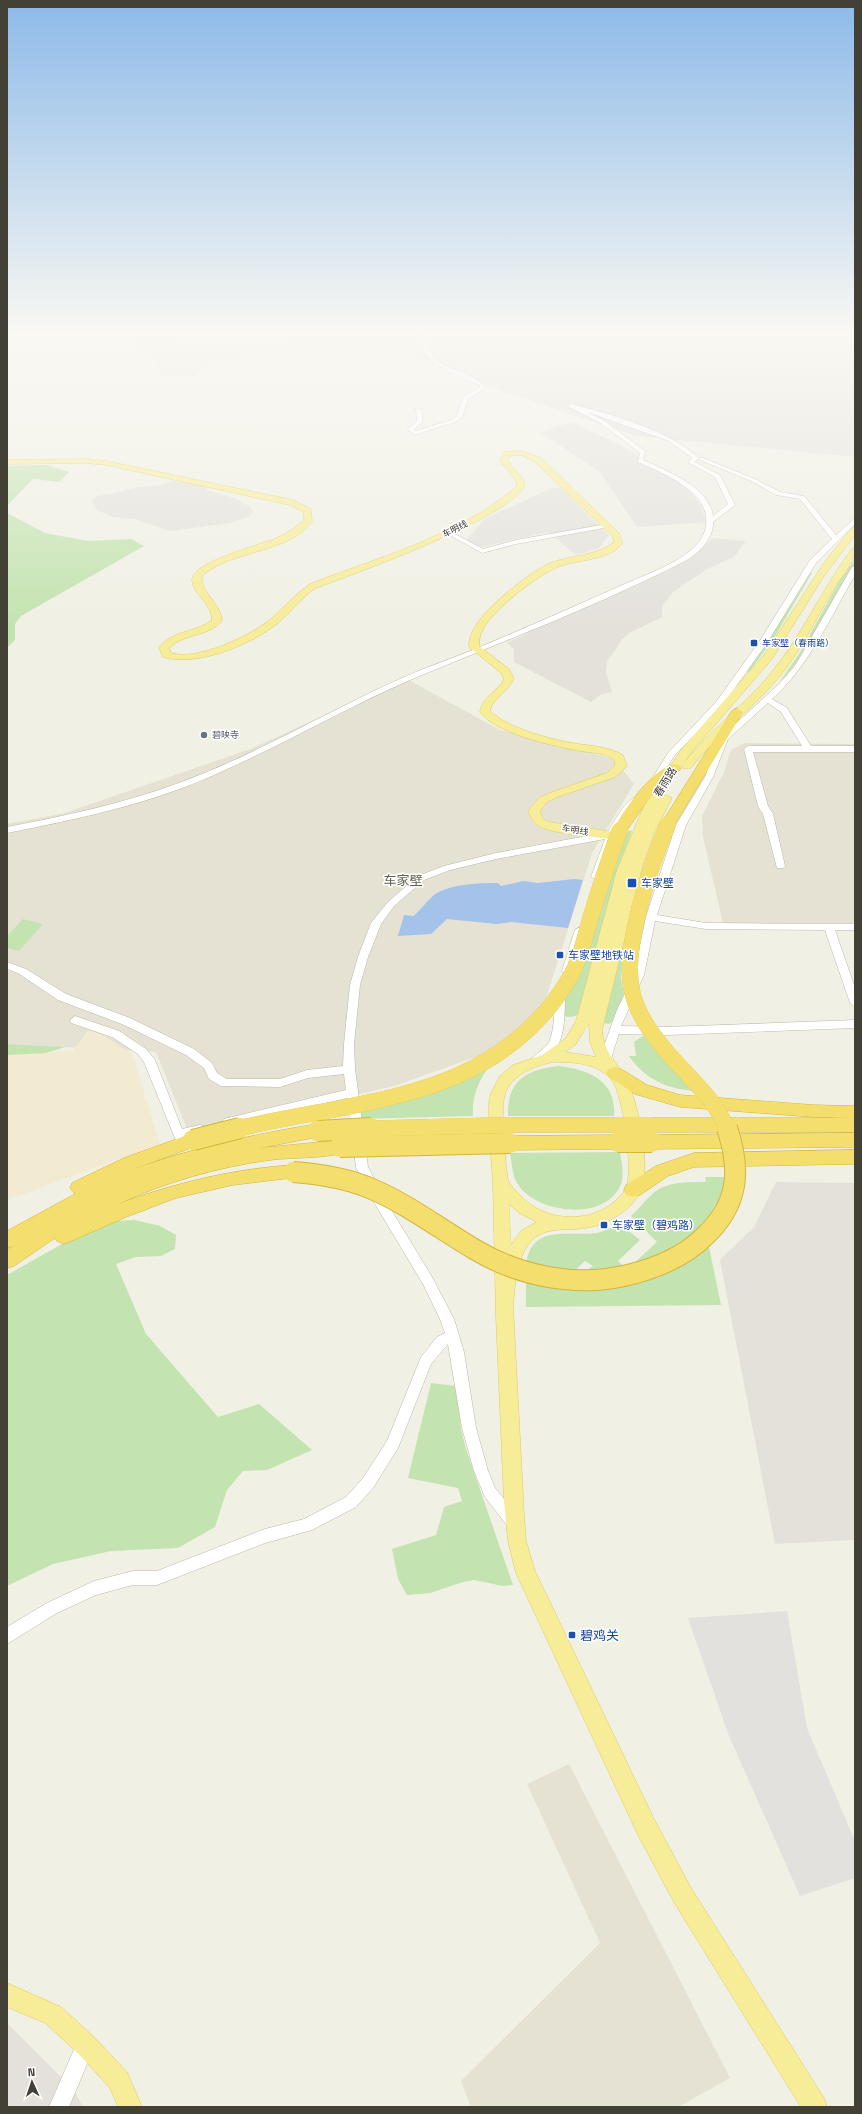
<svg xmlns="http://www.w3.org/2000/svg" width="862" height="2114" viewBox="0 0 862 2114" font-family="'Space Grotesk','Noto Sans SC',sans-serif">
<rect width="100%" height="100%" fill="#f1f0e5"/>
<path fill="#e5e2d3" d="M405,678l95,52 114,29 20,25 -42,69 -49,155 -21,26 -38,20 -87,31 -207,51 -34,-84 -149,-8v-220l58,-11 188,-65z
M744,743l111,1v179h-132l-20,-86 -1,-21 22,-44 7,-22z
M569,1764l161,314 -52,29h-207l-10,-26 139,-138 -73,-159z"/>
<path fill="#f2ead1" d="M88,1030l13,4 31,20 28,90 -153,56v-149l20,3 46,-3z"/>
<path fill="#e3e1da" d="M148,332l47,12 60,-2 100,-10h500v125l-219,-21 -131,-44 -80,-33 -41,-4 -108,-2 -30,5 -33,3 -20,16 -31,-2 -6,-16 -22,-15 3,-9z
M572,422l50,24 65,42 13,16 6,18 -69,5 -37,-55 -60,-40z
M173,481l23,3 10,3 1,3 27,8 15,8 4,5 -3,5 -20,7 -60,8 -35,-12 -23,-2 -15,-7 -5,-9 5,-5 14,-2 26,-7 18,-1z
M560,487l49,49 -11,13 -22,6 -28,-23 -66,15 -17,-6 21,-23 66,-30z
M713,538l33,3 -12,16 -25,11 -36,24 -11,14v11l-33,16 -8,7 -4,8 -10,13 -1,12 6,19 -12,3 -9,7 -77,-40v-13l-7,-6 69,-34 114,-50z
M776,1182l79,1v357l-80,4 -55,-284 34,-33z
M7,2025h2l65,65 9,17h-76z"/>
<path fill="#c3e3b0" d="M47,465l22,7 -10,10 -26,-3 -26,27v-40z
M7,513l38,20 43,8 43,-2 13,7 -123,70 -6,8v16l-8,8z
M855,559v6l-57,96 -16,19h-1l20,-29 38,-70z
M809,572l3,1 -38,65 -25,34h-4z
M626,830l6,1 -15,42 -37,139c-5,6 -11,6 -18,3l-2,-8 18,-29z
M23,919l20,5 -24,27 -12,-3v-12z
M623,948h1l-3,31 3,15 -12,28 -3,2 -5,-1 10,-49z
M644,1035l49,56c-28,-3 -48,-12 -64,-35h7l-2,-14z
M7,1044l58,3 -19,6 -39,2z
M558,1066c20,2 47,9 54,31 2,6 2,13 2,19h-106c-1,-35 17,-46 50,-50z
M488,1068c-11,16 -16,29 -15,48l-119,3 -1,-7c50,-12 89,-20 135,-44z
M620,1152c1,9 4,19 2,28 -10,42 -85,36 -105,3 -5,-9 -5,-20 -7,-30z
M705,1177h21l-5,19 -18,30 -33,26 -39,14 26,-24 -26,-26c7,-6 12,-13 19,-20 15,-15 36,-14 56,-14z
M135,1220l25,6 16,9 -1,14 -14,7 -25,1 -20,7 30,70 72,83 41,-13 53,46 -45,20 -24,1 -16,19 -12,37 -37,21 -67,3 -58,13 -46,22v-311l55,-31 50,-23z
M620,1224l20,16 -22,21 6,6 -38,4 7,-5 -8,-5 -12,11 -47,-9c7,-40 42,-26 71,-30 8,-2 15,-6 23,-9z
M709,1247l12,58 -195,2v-26l147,-11 19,-10z
M431,1383l25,3 5,43 5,20 47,136 -10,1 -29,-6 -11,2 -33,11 -23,2 -9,-16 -6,-30 44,-14 8,-28 18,-6 -4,-13 -50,-10z"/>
<path fill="#e2e1dd" d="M787,1611l20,117 48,113v37l-55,18 -71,-160 -41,-118z"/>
<path fill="#a5c2eb" d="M574,879l9,1 -15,48 -57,-6 -14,2 -50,-5 -16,15 -33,2 6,-21 10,1c7,-7 13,-15 20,-21 15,-11 46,-12 64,-12l3,3 22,-5 15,2z"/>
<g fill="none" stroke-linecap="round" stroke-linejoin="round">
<g stroke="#bcb8a8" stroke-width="1">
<path id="minor" d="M426,332h6c-19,37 44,37 54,56l-18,11 -5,16 -5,6 -43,14 -8,-6 10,-8 -1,-13 5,1 2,13 -9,7 2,2 38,-12 3,-4 6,-18 17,-10 -1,-2c-15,-6 -62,-23 -57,-45 1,-2 3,-6 4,-8z
M571,404c39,10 98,26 128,54h4l52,21 25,13 24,4 32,39 19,-17v6l-39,39 -49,80 -45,63 -48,50 -17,28h-6l-1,-2 18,-29 48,-51 43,-60 51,-82 22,-21 -32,-40 -24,-4 -25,-14 -53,-22 -3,3 25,13 15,30 -22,17c1,17 -16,33 -30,40 -88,45 -182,80 -273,118 -76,33 -148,77 -225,107 -58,22 -118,34 -178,46v-6c58,-11 114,-23 169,-43 78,-28 150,-72 226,-106 24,-11 49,-19 73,-29 51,-21 102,-44 152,-66 24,-11 75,-27 79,-57 5,-35 -43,-52 -68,-64l2,-9 -41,-31 -30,-15v-2zM587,412l82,29 23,17 -4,4 1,1 26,14 13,27 -15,12c-3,-28 -47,-46 -70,-56l2,-9 -42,-31z
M607,524l3,2 -1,1 -93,17 -34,9 -36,-20 5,-1 32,17 33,-9z
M852,567h3v8c-25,43 -46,91 -83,124l15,9 24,38h44v6h-102l15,54 5,8 12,52 -2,2h-6l-14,-54 -5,-8 -14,-57 4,-3h54l-21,-34 -13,-9 -40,36 -15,38 -27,48 -29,90 49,8 149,1v6h-20l20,58v19l-5,-4 -25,-73 -119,-1 -51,-8 -11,54 -23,51 46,1 188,-7v8l-188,7 -48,-1 -7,21 2,10 -6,4 -4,-1 -2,-13 2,-9 13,-36 17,-35 12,-58 30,-92 29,-48 15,-39 60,-55 15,-17z
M636,797l5,3 -21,26 -21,53 -3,1 -5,-3 14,-38 -109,20 -46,11 -26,10 -30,26 -13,18 -13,33 -8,28 -6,59 1,25 13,98 16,31 48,79 22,42 10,33 12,76 12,43 7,17 25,31 2,5 -2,5 -5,2 -5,-2 -25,-32 -11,-26 -12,-43 -14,-84 -17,20 -33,84 -25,40 -17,19 -44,23 -47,13 -108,42h-24l-37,10 -39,18 -50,31v-17l40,-24 47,-22 39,-10h24l108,-42 39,-10 42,-22 17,-19 24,-37 34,-84 16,-20 8,-4 -5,-14 -17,-35 -48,-80 -19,-37 -9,-69 -119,28 -4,-1 -2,-3 2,-3 4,-1 118,-28 -2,-16 -36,4 -28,9 -59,-1 -12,-7 -5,-11 -18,-13 -64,-31 -64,-24 -40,-27 -11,-4v-7l19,7 40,25 64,24 64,31 18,14 5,10 10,6h53l27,-9 36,-4 1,-22 6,-59 8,-28 13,-34 17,-21 30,-26 26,-10 52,-13 112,-21c5,-9 18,-32 28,-35z
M580,927l5,3 -13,41 -1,2h-8l-1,-2 13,-41z
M561,987l5,4c-3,21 2,50 -17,65 -5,4 -8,7 -14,5l-2,-3c4,-6 12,-9 16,-16 7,-15 4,-35 7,-51z
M75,1016l44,15 27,18 9,11 27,69 18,-4 4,1 2,3 -2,3 -18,5 1,3 -2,3h-8l-33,-81 -6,-8 -26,-17 -41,-14 -1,-3z
M86,2036l7,2 2,7 -26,62h-20l30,-69z"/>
</g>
<g stroke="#dbcc69" stroke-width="1">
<path id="major" d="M522,451l19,7 78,75 4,10c-14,18 -45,16 -65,24 -19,7 -65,43 -75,62 -3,6 -4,10 -4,17l30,23 5,10c-5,12 -22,19 -24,32 19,18 63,29 88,33 15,2 31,3 45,11l4,11 -12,11 -60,21 -8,4 -7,9 3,8 6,3 64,10 2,3 -2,3 -4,1c-16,-3 -62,-5 -73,-15 -4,-3 -6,-9 -8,-13l11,-13 8,-4 60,-21 8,-8 -1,-6c-12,-7 -25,-6 -39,-9 -25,-5 -80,-17 -95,-38 2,-16 18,-20 24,-33l-3,-6 -32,-26c0,-8 2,-14 6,-20 11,-20 56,-57 78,-65 20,-7 44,-6 61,-20l-2,-6 -77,-74 -14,-7 -11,1 -2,5 17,21c0,31 -177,94 -209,106 -15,10 -25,24 -38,35 -28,22 -80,44 -115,34l-4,-9c13,-18 36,-15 53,-28 0,-17 -19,-25 -20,-40 -1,-18 71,-36 85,-42 10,-5 18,-10 26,-17l1,-9 -14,-7 -184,-40 -20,-2 -79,1v-4l79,-1 20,2 187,39 18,9 1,13c-26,33 -80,27 -110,54 -3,15 19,27 20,45 -13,16 -39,12 -53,27l2,5c27,8 79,-17 100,-34 13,-11 24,-25 39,-35 67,-26 153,-50 207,-98v-4l-17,-21 4,-9z
M855,527v8l-31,41 -52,83 -83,96 -29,43 6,-3 6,3 -17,33 -12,33 -41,166c2,25 17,33 26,53 11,25 19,68 16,96 -3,27 -35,46 -59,49 -17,3 -39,-2 -53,12 -16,17 -17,44 -19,66l11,209 2,26 9,30 119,248 37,69 133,210 3,9h-26l-126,-203 -37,-69 -122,-262 -8,-32 -4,-39 -8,-186 -3,-132 -4,-59v-23l2,-9 9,-17 13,-11 29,-10 23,-16 11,-18 41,-151 26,-62 38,-58 83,-95 62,-95 26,-32zM589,1023l1,19 6,15 -31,-5 10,-7zM552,1062c20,0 44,0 59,17 12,13 23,92 15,109 -6,13 -25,24 -38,27 -26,6 -54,-2 -71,-23 -3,-3 -8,-8 -9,-12 -3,-15 -3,-33 -4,-49 -1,-15 -4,-37 8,-49 11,-12 25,-16 40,-20zM509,1204l10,9 18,9 -15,8 -11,15z
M855,548c0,15 -14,29 -22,42 -17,29 -32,60 -53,86 -27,33 -63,58 -89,92h-8l-2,-2 2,-2c27,-34 62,-59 89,-92 31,-38 50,-84 80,-123z
M7,1983l54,24 33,30 33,35 15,35h-24l-8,-19 -32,-35 -33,-30 -38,-16z"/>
</g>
<g stroke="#d2b53e" stroke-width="1">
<path id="highway" d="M737,708l6,4 -70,115h-10l-2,-3 70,-112z
M674,764l5,1 2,3 -2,3c-26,19 -36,36 -54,62h-10l-2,-3c11,-20 38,-60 61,-66z
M615,1067l6,2 26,16 33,10 134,10 41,1v26h-206l-6,-2 -3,-5 3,-5 6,-2h203l-38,-1 -134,-10 -45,-13 -26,-17 -3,-4 3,-4z
M509,1118h107l6,2 3,5 -3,5 -6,2h-107l-6,-2 -3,-5 3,-5z
M317,1124l6,2 3,5 -3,5 -63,12 80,-8 6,2 3,5 -3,5c-22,7 -52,5 -76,8 -52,7 -104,22 -152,44 57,-21 114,-35 175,-39l6,2 3,5 -3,5 -66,8 -57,13 -50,19 -62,27 -7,-3 -2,-3 -41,28 -7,2v-18l6,-4 -6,2v-17l68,-37 -5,-6 2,-5 52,-25 69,-25 6,2 3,5 -3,5 -68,25c61,-22 123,-36 186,-46z
M855,1133v14l-203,2 -6,-2 -3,-5 3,-5 6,-2z
M618,1135l6,2 3,5 -3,5 -6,2 -108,1 -6,-2 -3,-5 3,-5 6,-2z
M855,1150v14l-161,3 -26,9 -28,19 -7,2 -7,-2 -2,-5 2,-5 30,-19 38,-13z"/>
</g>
<use href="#minor" fill="#fff" fill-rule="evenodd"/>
<use href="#major" fill="#f7ec98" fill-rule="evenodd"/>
<use href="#highway" fill="#f4de6d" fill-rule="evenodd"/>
<g stroke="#d2b53e" stroke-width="16" stroke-linecap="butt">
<path id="highway-bridge-far1" d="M668,824c-17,41 -46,123 -36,167 5,23 19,42 34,60 21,25 49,47 61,78
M616,1125h33
M236,1129c124,-30 259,-27 333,-150 11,-19 16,-42 22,-63 9,-29 18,-58 29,-86
M352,1129l157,-4"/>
</g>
<g stroke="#d2b53e" stroke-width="22" stroke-linecap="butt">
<path id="highway-bridge" d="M317,1131l54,-3
M193,1140l47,-12
M618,1142h34
M340,1147l170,-4
M293,1172c27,2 54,6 79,17 37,16 68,40 102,60 45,27 102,39 154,26 29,-7 56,-18 77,-39 34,-32 36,-66 22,-108"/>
</g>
<use href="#highway-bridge-far1" stroke="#f4de6d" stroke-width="16"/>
<use href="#highway-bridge" stroke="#f4de6d" stroke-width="20"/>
</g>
<linearGradient id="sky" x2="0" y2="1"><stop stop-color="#8dbae9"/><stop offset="0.53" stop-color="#f9f8f3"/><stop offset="1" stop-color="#f9f8f3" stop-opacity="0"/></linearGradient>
<rect width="862" height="628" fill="url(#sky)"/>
<g fill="#1a4fb4" stroke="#fff" stroke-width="1.5">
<rect x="750" y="639" width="8" height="8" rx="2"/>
<rect x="627" y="878" width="10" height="10" rx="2"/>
<rect x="556" y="951" width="8" height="8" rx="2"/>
<rect x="600" y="1221" width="8" height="8" rx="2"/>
<rect x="568" y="1631" width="8" height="8" rx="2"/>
</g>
<circle fill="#6b7280" stroke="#fff" stroke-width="1.5" cx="204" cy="735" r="4"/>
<g text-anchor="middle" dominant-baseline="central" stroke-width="3" stroke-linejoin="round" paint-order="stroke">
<g font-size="9" fill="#434035" stroke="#fff">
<text transform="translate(455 529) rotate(-27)">车明线</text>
<text transform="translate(575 830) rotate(9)">车明线</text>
</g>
<g font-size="9" fill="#164399" stroke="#fff" text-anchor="start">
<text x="762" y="643">车家壁（春雨路）</text>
</g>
<g font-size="9" fill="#5b616d" stroke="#fff" text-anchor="start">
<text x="212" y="735">碧映寺</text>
</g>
<g font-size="11" fill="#434035" stroke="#fff">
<text transform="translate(665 782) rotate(-58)">春雨路</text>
</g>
<g font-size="11" fill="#164399" stroke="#fff" text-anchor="start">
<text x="641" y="883">车家壁</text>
<text x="568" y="955">车家壁地铁站</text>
<text x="612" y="1225">车家壁（碧鸡路）</text>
</g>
<g font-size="13" fill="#65604d" stroke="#fff">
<text x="403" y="880">车家壁</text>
</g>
<g font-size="13" fill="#164399" stroke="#fff" text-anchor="start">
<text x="580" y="1635">碧鸡关</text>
</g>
</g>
<rect width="862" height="2114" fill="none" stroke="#434035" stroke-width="16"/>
<g transform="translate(32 2082) rotate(357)" stroke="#ffffff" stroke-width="3" paint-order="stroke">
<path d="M0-3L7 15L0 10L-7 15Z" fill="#434035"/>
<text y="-6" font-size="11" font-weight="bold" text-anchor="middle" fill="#434035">N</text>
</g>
</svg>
